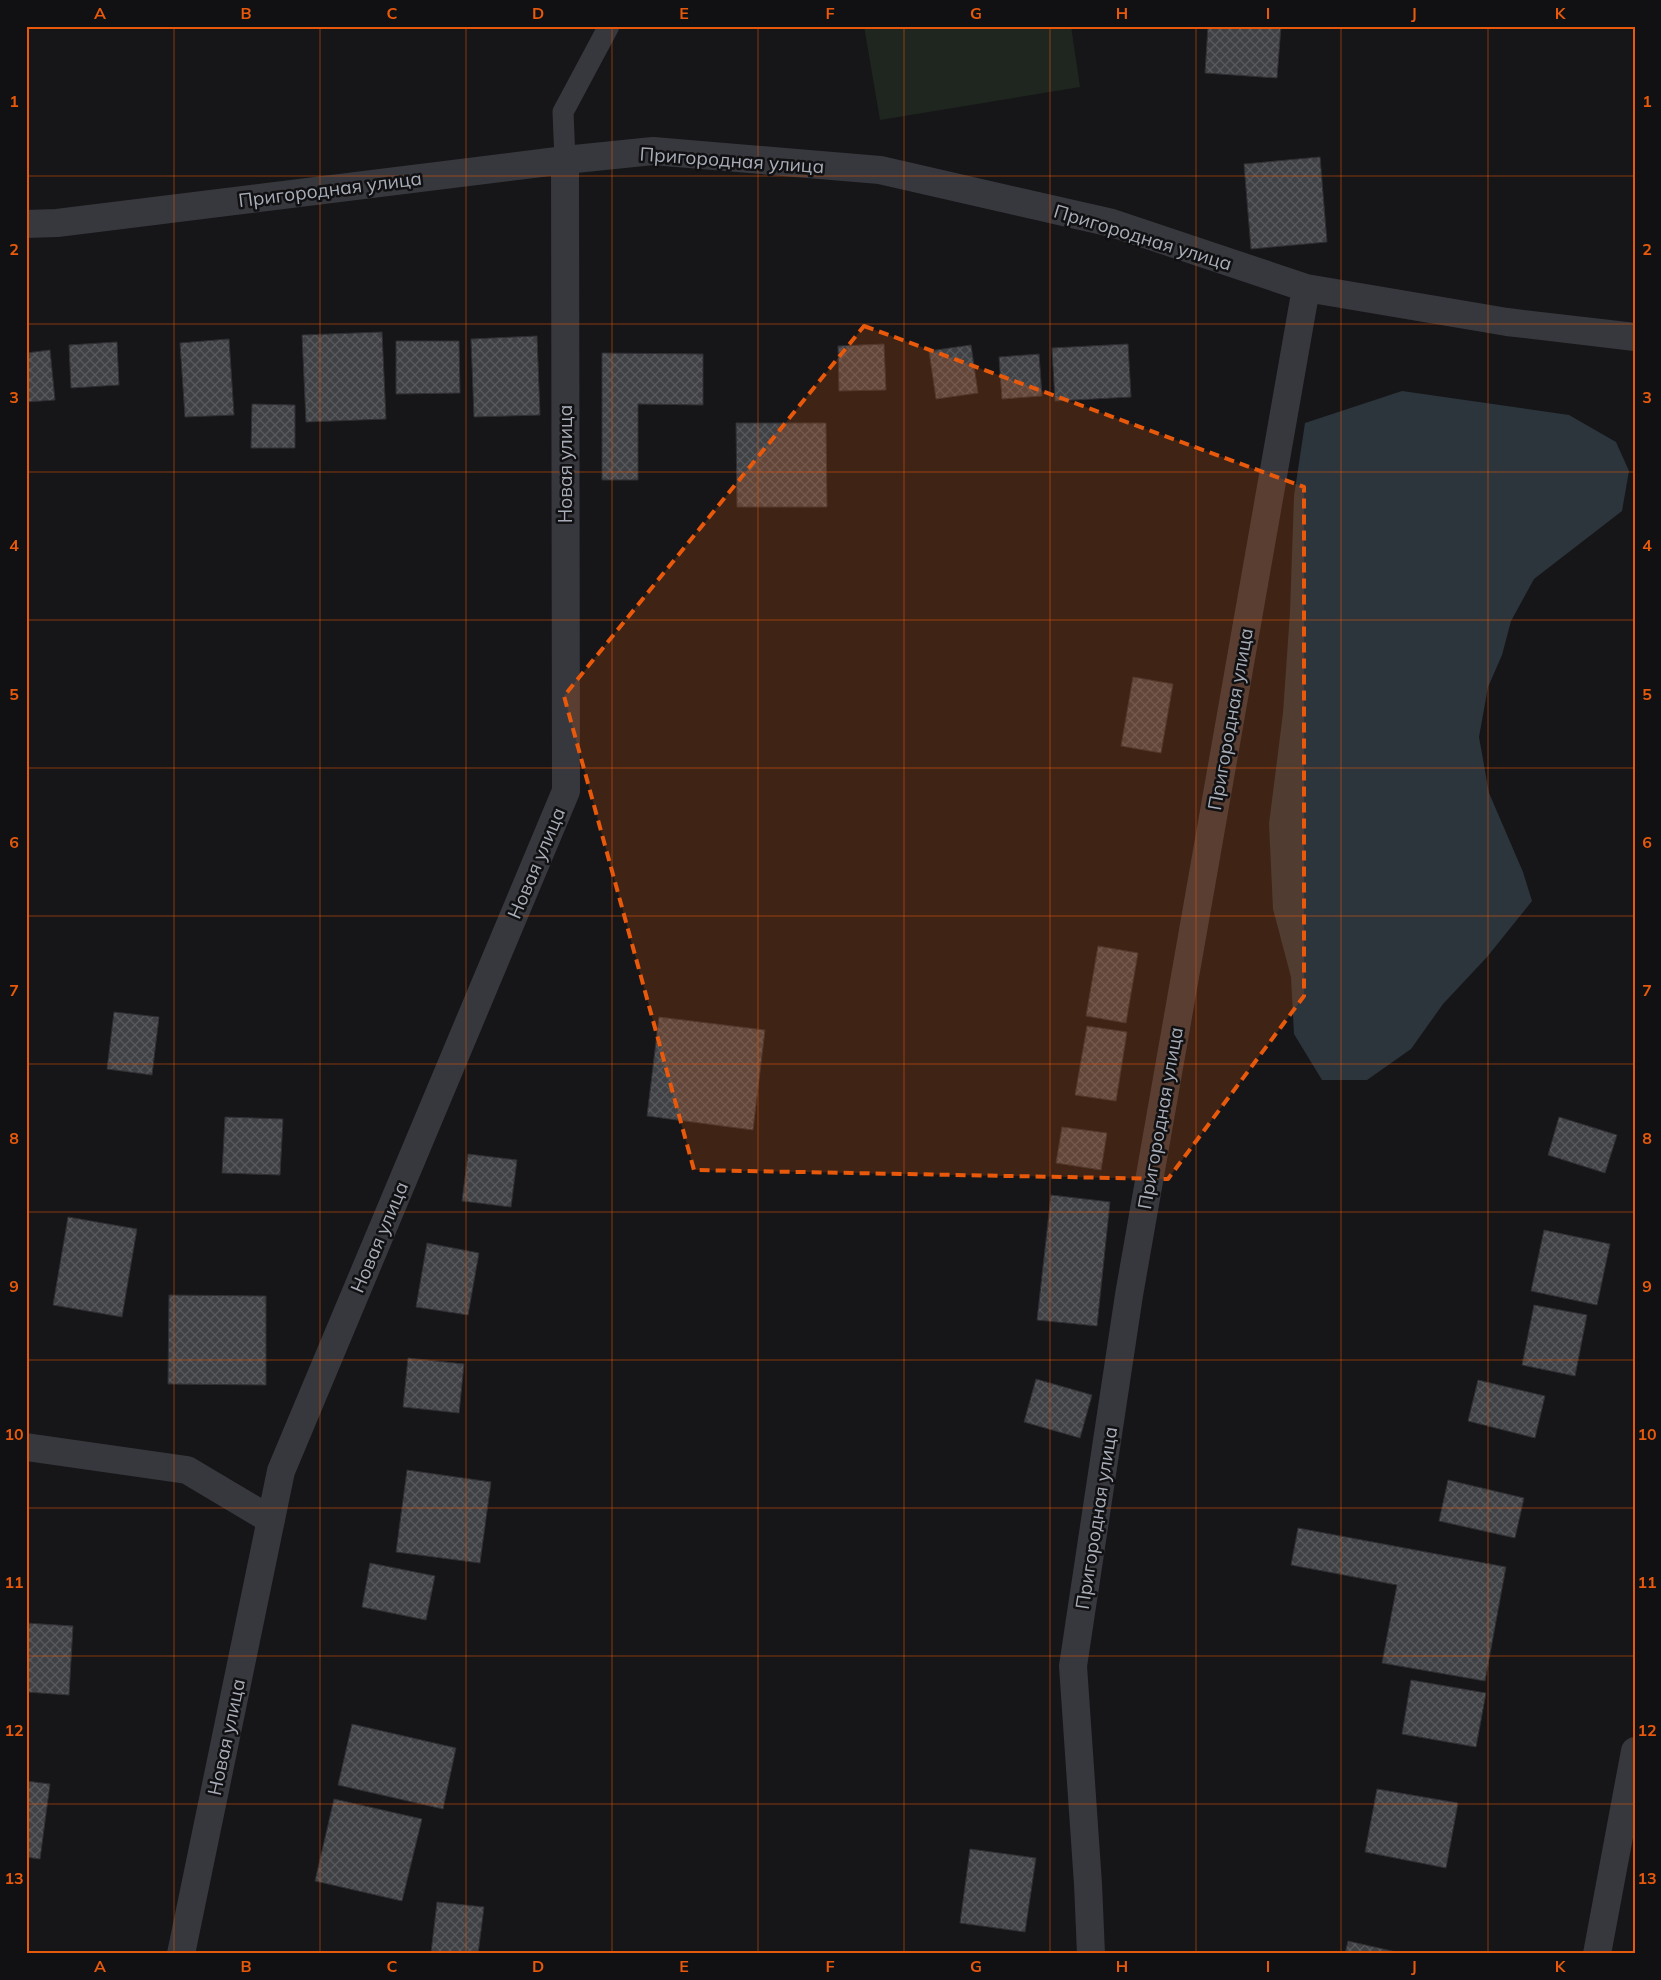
<svg xmlns="http://www.w3.org/2000/svg" width="1661" height="1980" viewBox="0 0 1661 1980" font-family="Mulish,sans-serif">
<defs>
<pattern id="building-cross-hatch" width="8" height="8" patternUnits="userSpaceOnUse" patternTransform="scale(1.25)"><rect width="8" height="8" fill="#404145"/><path d="M0 0l8 8M0 8l8-8" fill="none" stroke="#595a5e"/></pattern>
</defs>
<rect width="100%" height="100%" fill="#161618"/>
<path fill="#1e261f" d="M864,26h207l9,61 -200,33z"/>
<path fill="#2c353c" d="M1402,391l167,24 47,27 13,29 -7,40 -88,68 -23,42 -9,34 -14,32 -9,50 10,56 34,79 9,29 -45,56 -44,47 -32,45 -44,31h-45l-28,-46 -3,-57 -18,-68 -4,-85 14,-111 7,-101 4,-116 11,-73z"/>
<path fill="url(#building-cross-hatch)" stroke="#303034" d="M1208,26h73l-4,52 -72,-5z
M1320,157l7,85 -76,7 -7,-85z
M382,332l4,87 -80,3 -4,-87z
M537,336l3,79 -66,2 -3,-78z
M229,339l5,76 -49,2 -5,-74z
M396,341h63l1,52 -64,1z
M117,342l2,43 -48,3 -2,-43z
M884,344l2,46 -47,1 -1,-45z
M1128,344l3,53 -76,4 -3,-53z
M971,345l7,48 -42,6 -7,-48z
M50,350l5,50 -29,2v-49z
M602,353l101,1v51l-65,-1v76h-36z
M1039,354l3,42 -40,3 -3,-42z
M252,404l43,1v43h-44z
M736,423h90l1,84h-90z
M1133,677l40,7 -12,69 -40,-7z
M1098,946l40,7 -12,70 -40,-7z
M114,1012l45,5 -7,58 -45,-6z
M659,1017l106,13 -12,100 -106,-14z
M1087,1026l40,6 -11,69 -41,-6z
M225,1117l58,2 -3,56 -58,-2z
M1559,1117l58,18 -12,38 -57,-18z
M1062,1127l45,6 -6,37 -45,-7z
M468,1154l49,6 -6,47 -49,-6z
M1051,1195l59,7 -13,124 -60,-6z
M68,1217l69,12 -15,88 -69,-12z
M1544,1230l66,14 -13,61 -66,-14z
M427,1243l52,10 -11,62 -52,-8z
M169,1295l97,1v89l-98,-1z
M1534,1305l53,10 -12,61 -53,-11z
M408,1358l56,6 -5,49 -56,-6z
M1036,1379l56,16 -12,43 -56,-16z
M1478,1380l67,16 -10,42 -67,-17z
M407,1470l84,12 -11,81 -84,-11z
M1448,1480l76,18 -9,40 -76,-17z
M1298,1528l208,39 -21,114 -103,-18 15,-78 -106,-20z
M370,1563l65,13 -9,44 -64,-13z
M26,1623l47,3 -4,69 -43,-3z
M1411,1680l75,13 -10,54 -74,-13z
M352,1724l104,24 -13,61 -105,-24z
M26,1781l24,3 -10,75 -14,-2z
M1377,1789l81,14 -12,65 -81,-16z
M334,1799l88,20 -20,82 -87,-20z
M970,1849l66,9 -11,74 -65,-9z
M437,1902l47,5 -6,47 -47,-1z
M1348,1941l57,13h-60z"/>
<g fill="none" stroke-linecap="round" stroke-linejoin="round">
<path stroke="#37383d" stroke-width="21" d="M565,160l-2,-48 46,-86"/>
<path stroke="#37383d" stroke-width="28" d="M26,224l31,-1 508,-63 88,-9 227,19 232,53 194,65 201,34 128,15
M26,1447l161,23 84,50
M181,1954l100,-483 285,-680 -1,-631
M1091,1954l-3,-70 -15,-218 56,-371 177,-1007
M1597,1954l38,-203"/>
</g>
<path fill="#e8590c" fill-opacity="0.2" stroke="#e8590c" stroke-width="4" stroke-dasharray="10 6" stroke-linejoin="round" d="M864,326l440,161v509l-136,183 -474,-9 -130,-474z"/>
<path fill="none" stroke="#e8590c" stroke-width="1" stroke-opacity="0.55" d="M174,26v1928M320,26v1928M466,26v1928M612,26v1928M758,26v1928M904,26v1928M1050,26v1928M1196,26v1928M1341,26v1928M1488,26v1928M26,176h1609M26,324h1609M26,472h1609M26,620h1609M26,768h1609M26,916h1609M26,1064h1609M26,1212h1609M26,1360h1609M26,1508h1609M26,1656h1609M26,1804h1609"/>
<g text-anchor="middle" dominant-baseline="central" stroke-width="5" stroke-linejoin="round" paint-order="stroke">
<g font-size="19" fill="#a8adb8" stroke="#111113">
<text transform="translate(732 160) rotate(4)">Пригородная улица</text>
<text transform="translate(330 189) rotate(-7)">Пригородная улица</text>
<text transform="translate(1143 237) rotate(17)">Пригородная улица</text>
<text transform="translate(565 464) rotate(-90)">Новая улица</text>
<text transform="translate(1230 719) rotate(-80)">Пригородная улица</text>
<text transform="translate(536 863) rotate(-67)">Новая улица</text>
<text transform="translate(1160 1118) rotate(-80)">Пригородная улица</text>
<text transform="translate(379 1237) rotate(-67)">Новая улица</text>
<text transform="translate(1096 1518) rotate(-81)">Пригородная улица</text>
<text transform="translate(226 1737) rotate(-78)">Новая улица</text>
</g>
</g>
<rect width="1661" height="1980" fill="none" stroke="#111113" stroke-width="55"/>
<rect x="28" y="28" width="1606" height="1924" fill="none" stroke="#e8590c" stroke-width="2"/>
<g font-size="16" text-anchor="middle" font-weight="bold" fill="#e8590c">
<text x="100" y="19">A</text>
<text x="246" y="19">B</text>
<text x="392" y="19">C</text>
<text x="538" y="19">D</text>
<text x="684" y="19">E</text>
<text x="830" y="19">F</text>
<text x="976" y="19">G</text>
<text x="1122" y="19">H</text>
<text x="1268" y="19">I</text>
<text x="1414" y="19">J</text>
<text x="1560" y="19">K</text>
<text x="14" y="107">1</text>
<text x="1647" y="107">1</text>
<text x="14" y="255">2</text>
<text x="1647" y="255">2</text>
<text x="14" y="403">3</text>
<text x="1647" y="403">3</text>
<text x="14" y="551">4</text>
<text x="1647" y="551">4</text>
<text x="14" y="700">5</text>
<text x="1647" y="700">5</text>
<text x="14" y="848">6</text>
<text x="1647" y="848">6</text>
<text x="14" y="996">7</text>
<text x="1647" y="996">7</text>
<text x="14" y="1144">8</text>
<text x="1647" y="1144">8</text>
<text x="14" y="1292">9</text>
<text x="1647" y="1292">9</text>
<text x="14" y="1440">10</text>
<text x="1647" y="1440">10</text>
<text x="14" y="1588">11</text>
<text x="1647" y="1588">11</text>
<text x="14" y="1736">12</text>
<text x="1647" y="1736">12</text>
<text x="14" y="1884">13</text>
<text x="1647" y="1884">13</text>
<text x="100" y="1972">A</text>
<text x="246" y="1972">B</text>
<text x="392" y="1972">C</text>
<text x="538" y="1972">D</text>
<text x="684" y="1972">E</text>
<text x="830" y="1972">F</text>
<text x="976" y="1972">G</text>
<text x="1122" y="1972">H</text>
<text x="1268" y="1972">I</text>
<text x="1414" y="1972">J</text>
<text x="1560" y="1972">K</text>
</g>
</svg>
